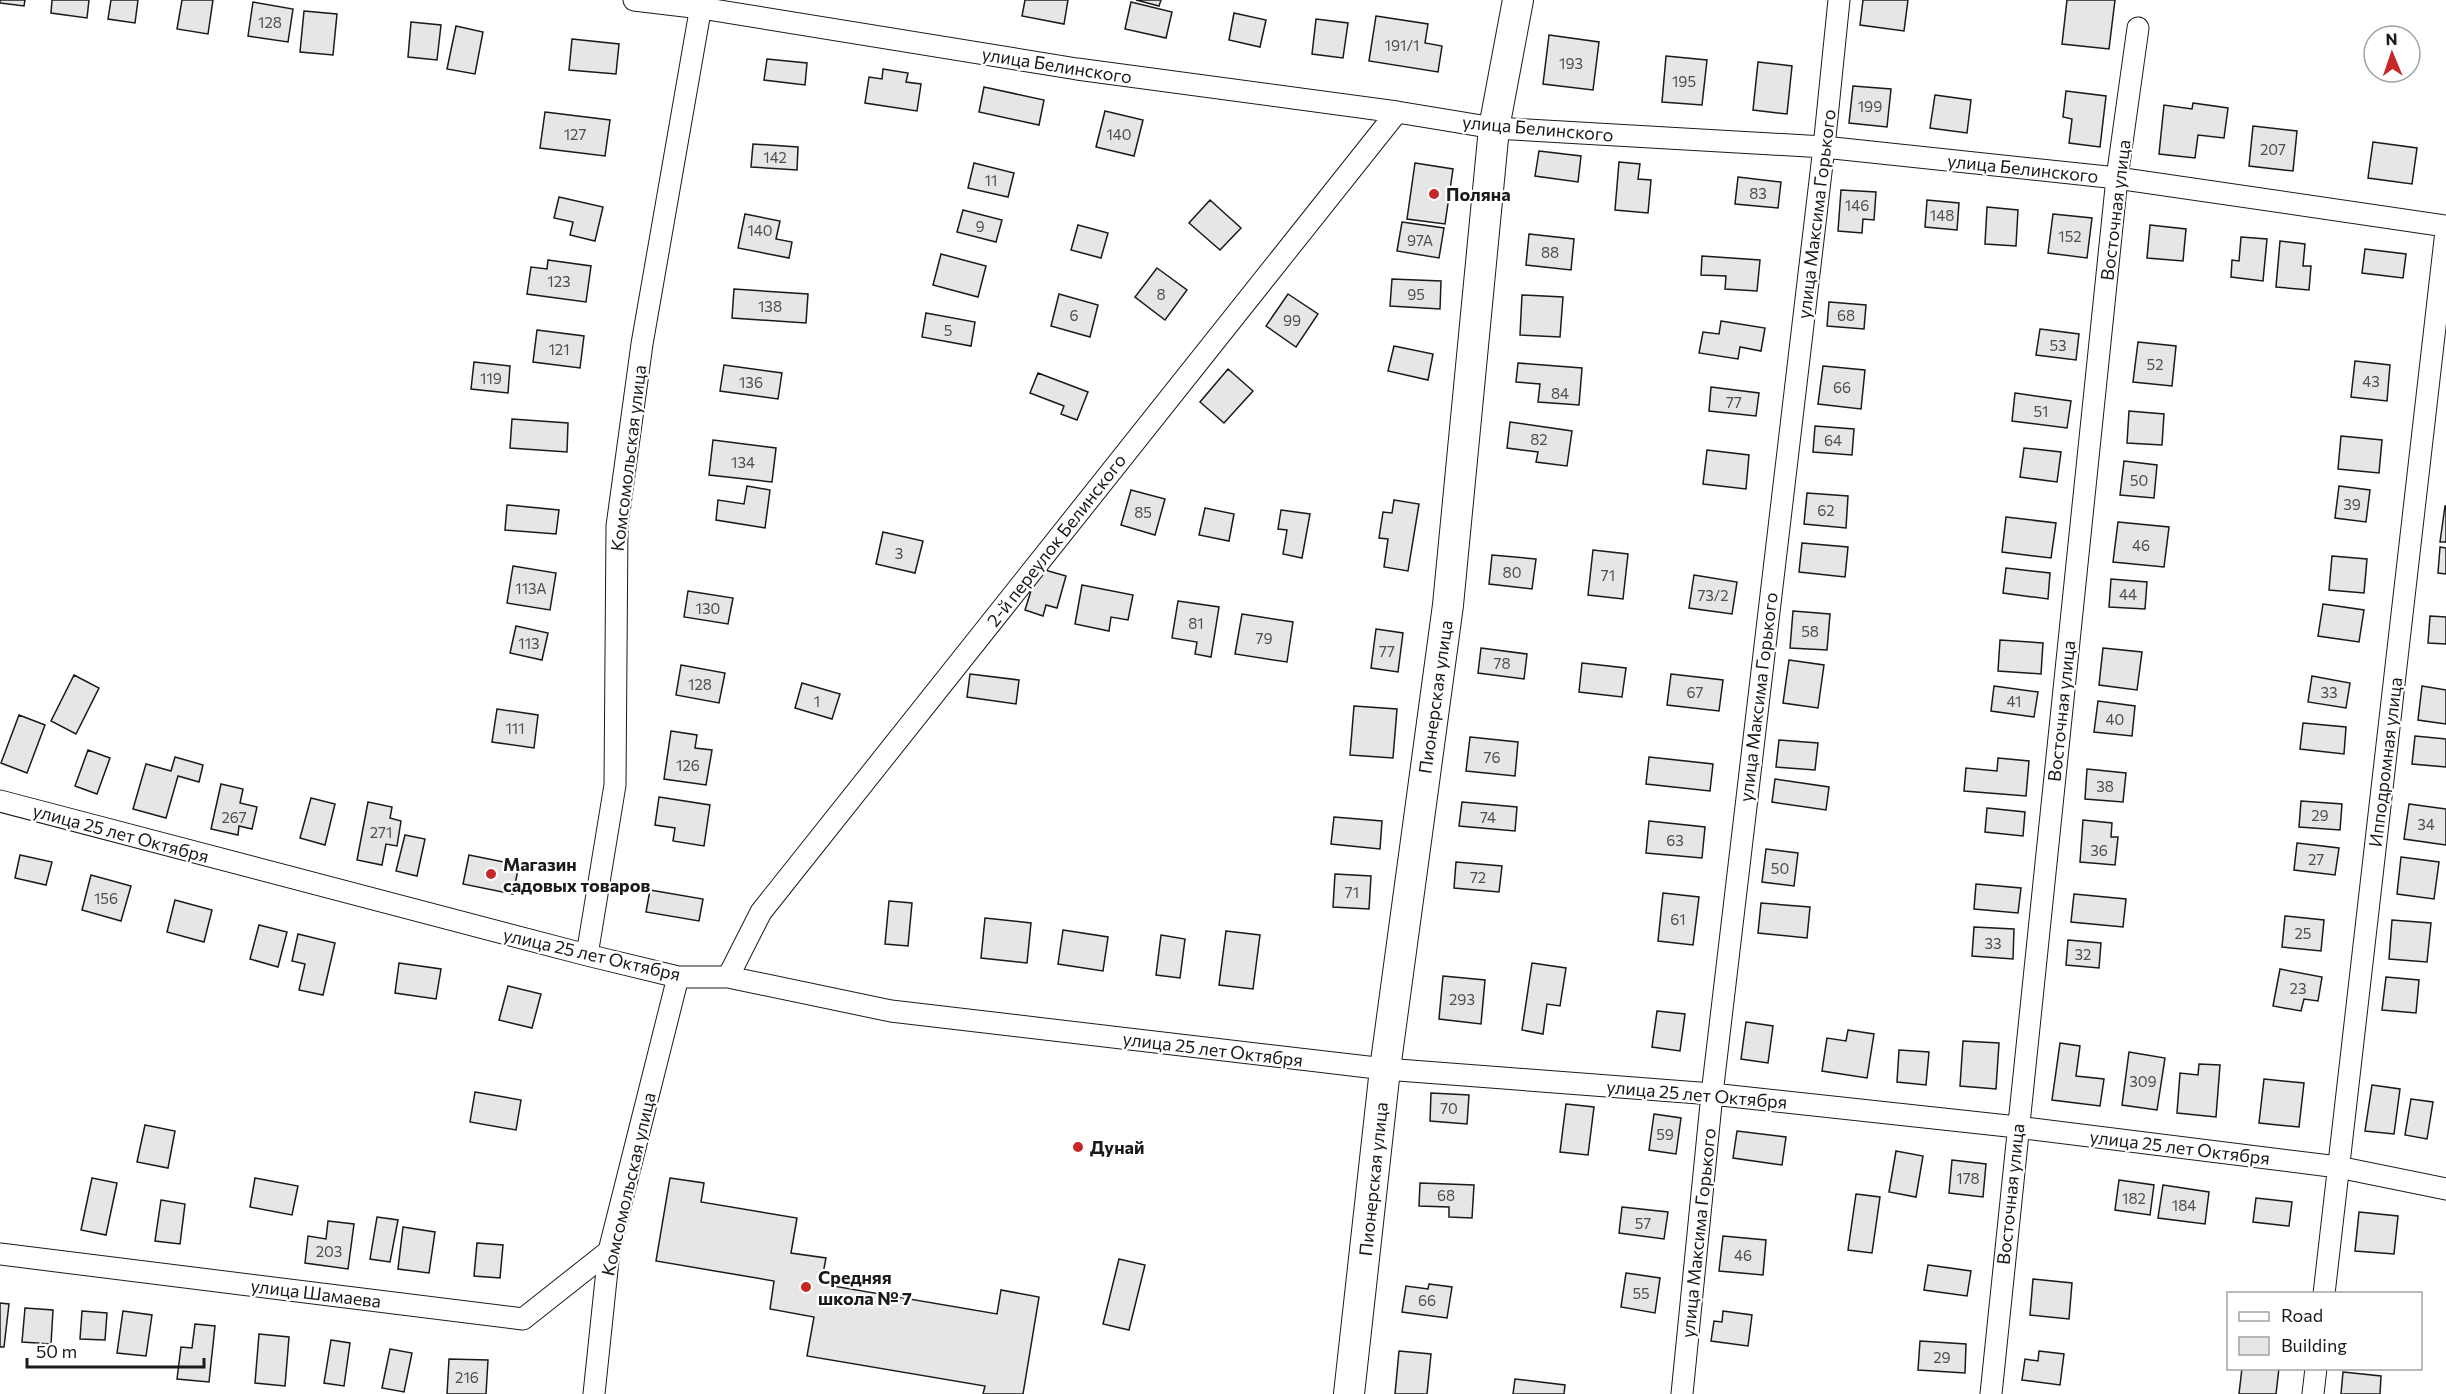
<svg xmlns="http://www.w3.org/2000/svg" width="2446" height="1394" viewBox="0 0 2446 1394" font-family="Commissioner,sans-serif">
<rect width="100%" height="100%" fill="#fff"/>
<path fill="#e6e6e6" stroke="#1a1a1a" stroke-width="1.5" d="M0,0h25l-1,6 -24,-3z
M52,0h37l-2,18 -36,-5z
M111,0h27l-3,23 -27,-4z
M182,0h31l-5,34 -31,-5z
M1025,0h43l-4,24 -42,-8z
M1136,0h25l-2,6z
M1863,0h45l-4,31 -44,-6z
M2067,0h48l-6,49 -47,-5z
M253,2l40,7 -5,33 -40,-6z
M1131,2l41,10 -6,26 -41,-9z
M304,11l33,3 -4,41 -33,-3z
M1234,13l32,7 -6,27 -31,-7z
M1376,16l52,8 -3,19 17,3 -4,26 -69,-11z
M1316,19l32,4 -5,35 -31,-4z
M411,22l30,3 -4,35 -29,-3z
M456,26l27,6 -8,42 -28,-5z
M1549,35l50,7 -6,48 -50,-6z
M572,39l47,5 -3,30 -47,-4z
M1666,56l41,4 -5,45 -40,-3z
M767,59l40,4 -2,22 -41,-5z
M1758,62l34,4 -5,48 -34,-4z
M883,69l25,4 -2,9 15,2 -4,27 -52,-8 4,-26 13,2z
M1853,86l38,3 -4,38 -38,-4z
M984,87l60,13 -5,25 -60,-13z
M2066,91l40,5 -6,51 -31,-4 3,-24 -9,-2z
M1935,95l36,5 -4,33 -37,-5z
M2193,103l35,5 -4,30 -26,-3 -3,23 -36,-4 5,-49 28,4z
M1105,111l38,9 -9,36 -38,-9z
M545,112l65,8 -5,36 -65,-8z
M2253,126l44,5 -4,40 -44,-5z
M2373,142l44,6 -5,36 -44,-6z
M753,144l45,3 -1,23 -46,-3z
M1539,151l42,5 -3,26 -43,-6z
M1619,162l21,2 -2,15 13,1 -3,33 -33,-3z
M974,163l40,10 -6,24 -40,-9z
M1415,163l38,6 -8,55 -38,-5z
M1738,177l43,5 -3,26 -43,-4z
M1841,190l35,2 -2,28 -11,-1 -1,14 -24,-2z
M559,197l44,10 -8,34 -25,-6 3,-13 -19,-4z
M1210,200l31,28 -21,22 -31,-27z
M1927,200l32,3 -2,27 -32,-3z
M1987,207l31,3 -2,36 -31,-2z
M963,210l39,10 -6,22 -39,-10z
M745,214l35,7 -4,18 16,3 -3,16 -51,-10z
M2053,214l39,4 -5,40 -39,-5z
M1402,222l42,6 -5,30 -42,-7z
M1078,225l30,8 -7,25 -30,-8z
M2150,225l36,4 -3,32 -36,-3z
M1529,234l45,5 -3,31 -45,-5z
M2241,237l26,2 -4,42 -32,-4 1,-17 7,1z
M2280,241l25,3 -2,22h8l-2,24 -33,-3z
M2365,249l41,5 -3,24 -41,-5z
M941,254l45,12 -8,31 -45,-12z
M1702,256l58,4 -3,31 -32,-2 1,-13 -25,-1z
M548,260l43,6 -5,36 -59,-8 4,-27 16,2z
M1157,268l30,22 -22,30 -30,-23z
M1392,279l49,2 -1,28 -50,-3z
M734,289l74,5 -2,29 -74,-5z
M1059,294l39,11 -8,32 -39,-11z
M1288,294l30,20 -22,33 -30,-21z
M1522,295l41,2 -3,40 -40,-2z
M1829,302l37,3 -2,24 -37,-3z
M926,313l49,9 -4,24 -49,-9z
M1721,321l44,7 -4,23 -21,-4 -2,12 -39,-6 4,-21 16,2z
M2040,329l39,5 -3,26 -40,-5z
M537,330l47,6 -4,32 -47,-6z
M2138,342l38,4 -4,40 -39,-4z
M1394,346l39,8 -5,26 -40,-9z
M2355,361l35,4 -3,36 -36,-4z
M474,362l36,4 -2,27 -37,-4z
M1518,363l64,5 -3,37 -41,-3 2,-18 -24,-2z
M724,365l58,8 -4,26 -58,-8z
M1823,366l42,4 -4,39 -43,-5z
M1228,369l25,22 -29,32 -24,-21z
M1038,373l50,19 -11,28 -16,-6 3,-8 -34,-13z
M1711,387l48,6 -3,23 -47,-5z
M2015,393l56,8 -4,27 -55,-7z
M2129,411l35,3 -2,31 -35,-2z
M512,419l56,4 -1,29 -57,-4z
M1510,422l62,9 -5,35 -31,-4 2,-10 -31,-4z
M1815,426l39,3 -2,26 -39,-3z
M2341,436l41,4 -3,33 -41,-4z
M713,440l63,8 -4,34 -63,-7z
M2024,448l37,4 -4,30 -37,-5z
M1707,450l42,5 -3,34 -43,-5z
M2124,461l33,4 -3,33 -34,-3z
M747,486l23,4 -5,38 -49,-8 2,-20 26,4z
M2339,486l31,4 -4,32 -31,-4z
M1131,490l34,9 -10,36 -34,-10z
M1807,493l41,3 -2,32 -42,-4z
M1394,500l25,4 -11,67 -24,-4 4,-28 -9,-1 4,-26 9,1z
M507,505l52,5 -3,24 -51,-4z
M2445,506h1v36h-6z
M1205,508l29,6 -5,27 -30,-6z
M1281,510l29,4 -8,44 -19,-4 4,-24 -9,-1z
M2006,517l50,6 -5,35 -49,-6z
M2118,522l51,5 -5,40 -51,-5z
M883,532l40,9 -8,32 -39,-9z
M1802,543l46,4 -3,30 -46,-5z
M2440,547l6,1v26l-8,-1z
M1593,550l35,4 -5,45 -35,-4z
M1492,555l44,4 -4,30 -43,-5z
M2332,556l35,3 -3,34 -35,-3z
M513,566l43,7 -6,37 -43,-7z
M1038,568l28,8 -9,32 -11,-3 -3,11 -18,-6z
M2006,568l44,5 -2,26 -45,-6z
M1694,575l43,7 -5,32 -43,-6z
M2111,579l36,3 -2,27 -36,-2z
M1082,585l51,10 -5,25 -17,-3 -2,14 -34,-7z
M688,591l45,7 -5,26 -44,-7z
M1178,601l41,6 -8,50 -16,-3 2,-12 -25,-4z
M2323,604l41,6 -5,32 -41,-6z
M1793,611l37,3 -3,36 -37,-2z
M1242,614l51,8 -6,40 -52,-8z
M2430,616l16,1v27l-18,-1z
M516,626l32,7 -6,27 -32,-7z
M1376,629l27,4 -5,39 -27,-4z
M2000,640l43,3 -2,31 -43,-3z
M1481,648l46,6 -3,25 -46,-6z
M2103,648l39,4 -5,38 -38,-5z
M1789,660l35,5 -6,43 -35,-5z
M1582,663l44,5 -4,29 -43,-5z
M681,665l44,8 -6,30 -43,-8z
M970,674l49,6 -3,24 -49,-7z
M1671,674l52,6 -4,31 -52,-6z
M74,675l25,13 -23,46 -25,-13z
M2312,676l38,7 -4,25 -38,-6z
M802,683l38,11 -8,25 -37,-11z
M1994,686l44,6 -4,25 -43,-6z
M2422,686l24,4v34l-28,-4z
M2098,701l37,5 -3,30 -38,-4z
M1354,706l43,3 -4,49 -43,-3z
M497,709l41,6 -4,33 -42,-6z
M19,715l26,10 -18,48 -26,-10z
M2303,723l43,4 -2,27 -44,-5z
M671,731l26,4 -2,13 17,2 -6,35 -42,-6z
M2415,736l31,3v28l-34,-3z
M1470,737l48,5 -3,34 -49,-5z
M1779,740l39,3 -3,27 -39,-3z
M88,750l22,8 -13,36 -22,-8z
M175,757l28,8 -4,17 -21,-6 -12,42 -33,-9 13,-45 25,7z
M1649,757l64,7 -3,27 -64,-7z
M1998,758l31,3 -3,35 -62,-5 2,-23 31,3z
M2087,769l39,4 -3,29 -38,-3z
M1775,779l54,8 -3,23 -54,-8z
M221,784l22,5 -3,14 17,4 -5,22 -13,-3 -1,9 -27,-6z
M659,797l51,8 -6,41 -31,-5 2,-13 -20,-3z
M311,798l24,6 -10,41 -25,-7z
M2301,801l41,3 -2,26 -41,-3z
M368,802l24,5 -2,11 11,3 -4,25 -11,-2 -4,21 -25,-5z
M1462,802l55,5 -2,24 -56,-5z
M2409,804l37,5v36l-42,-6z
M1987,808l38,4 -2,24 -38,-4z
M1334,817l48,4 -2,28 -49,-5z
M2083,820l29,3 -1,14h7l-3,28 -35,-3z
M1649,821l56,6 -3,31 -56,-5z
M405,835l20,4 -8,37 -21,-5z
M2297,843l42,5 -4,27 -41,-5z
M1766,849l32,4 -4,33 -32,-4z
M20,855l32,7 -6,23 -31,-7z
M469,855l50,10 -6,29 -50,-10z
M2401,857l38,5 -5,37 -37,-5z
M1456,862l46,4 -3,26 -45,-4z
M1335,874l36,2 -2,33 -36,-2z
M91,875l40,11 -10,35 -39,-11z
M1976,884l45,4 -3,25 -44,-4z
M650,890l53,9 -4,22 -53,-9z
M1663,893l36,4 -6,48 -35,-4z
M2074,894l52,5 -3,28 -52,-5z
M175,900l37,10 -8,32 -37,-10z
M889,901l23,2 -4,43 -23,-2z
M1761,903l49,4 -3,31 -49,-5z
M2285,916l39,4 -3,31 -39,-4z
M985,918l46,5 -4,40 -46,-5z
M2392,920l39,3 -4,39 -38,-3z
M259,925l28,7 -9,35 -28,-8z
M1974,927l40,2 -1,30 -41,-3z
M1063,930l45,7 -5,34 -45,-7z
M1226,931l34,4 -7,54 -34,-4z
M298,934l37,9 -12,52 -24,-5 6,-26 -13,-3z
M1161,935l24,4 -5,39 -24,-3z
M2068,940l33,3 -2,25 -33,-3z
M399,963l42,6 -5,30 -41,-6z
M1532,963l34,5 -6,38 -13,-2 -4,30 -21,-4z
M2280,969l42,8 -4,24 -14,-2 -3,12 -28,-5z
M1443,976l42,4 -4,44 -42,-5z
M2386,977l33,3 -3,33 -34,-3z
M508,986l33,8 -9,34 -33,-8z
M1657,1011l28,3 -5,37 -28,-4z
M1746,1022l27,4 -5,37 -27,-4z
M1848,1030l26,4 -7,44 -45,-7 5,-33 19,3z
M1963,1041l36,2 -3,46 -36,-3z
M2060,1043l20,3 -4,30 28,3 -4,27 -48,-6z
M1899,1050l30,2 -3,33 -29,-3z
M2129,1052l36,6 -8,52 -35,-5z
M2199,1064l21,1 -4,52 -39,-4 3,-40 18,2z
M2264,1079l40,4 -5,44 -40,-4z
M2372,1085l28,4 -6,45 -29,-3z
M475,1092l46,8 -5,30 -46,-8z
M1431,1093l38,2 -2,29 -37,-3z
M2411,1099l22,3 -6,37 -22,-4z
M1566,1104l28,3 -6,48 -28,-3z
M1654,1114l27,4 -5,36 -27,-4z
M145,1125l30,6 -7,37 -31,-6z
M1737,1131l49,6 -4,28 -49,-7z
M1896,1151l27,5 -7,41 -27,-5z
M1952,1160l34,4 -3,33 -34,-4z
M92,1178l25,5 -11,52 -25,-5z
M255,1178l43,8 -6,29 -42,-8z
M670,1178l34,5 -3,19 96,16 -6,35 35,5 -5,26 176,30 4,-24 38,7 -16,97h-40l2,-8 -178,-30 7,-39 -44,-8 4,-28 -118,-20z
M2119,1180l35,5 -4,30 -35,-5z
M1420,1183l54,2 -2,33 -23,-1v-10l-30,-1z
M2163,1185l46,7 -4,32 -47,-6z
M1856,1194l24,3 -8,56 -24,-3z
M2256,1198l36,4 -3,24 -36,-4z
M161,1200l24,4 -5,40 -25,-3z
M1622,1207l46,5 -4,27 -45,-6z
M2359,1212l39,4 -4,38 -39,-3z
M377,1217l21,3 -8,42 -20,-3z
M328,1221l26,3 -6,45 -43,-6 3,-27 18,3z
M403,1227l32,5 -6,41 -31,-4z
M1723,1236l43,4 -3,35 -44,-4z
M477,1243l26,2 -3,33 -26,-2z
M1119,1259l26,6 -16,65 -26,-6z
M1928,1265l43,6 -4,25 -43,-6z
M1626,1273l34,5 -5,35 -34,-6z
M2033,1279l39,4 -3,36 -39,-4z
M1429,1284l23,3 -5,31 -45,-6 4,-26 22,3z
M0,1303l9,1 -5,43h-4z
M25,1308l28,2 -2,34 -29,-2z
M82,1311l25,2 -2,27 -25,-1z
M123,1311l29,4 -6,41 -29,-3z
M1723,1311l29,4 -4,31 -37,-5 3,-20 8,1z
M195,1324l20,2 -6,56 -32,-3 4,-32 11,1z
M259,1334l30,3 -4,49 -30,-3z
M331,1340l19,3 -6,43 -20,-3z
M1920,1341l46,3 -1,29 -47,-3z
M390,1349l22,4 -8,39 -22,-4z
M1399,1351l32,3 -4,40h-32z
M2039,1351l25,3 -4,31 -38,-5 3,-21 13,2z
M449,1359l39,1 -2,34h-39z
M2242,1368h37l-3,26h-37z
M2343,1372l38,4 -1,18h-39z
M1515,1379l50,6 -1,9h-51z"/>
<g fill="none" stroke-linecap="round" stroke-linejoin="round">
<g stroke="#1a1a1a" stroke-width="23">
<path id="street" d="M634,0l67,8 376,61 320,43 97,16 330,19 293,31 329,48
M0,801l587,154 91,22h50l163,34 494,58 327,25 305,33 321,40 108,22
M587,955l28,-170 2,-259 25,-182 60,-344
M728,977l33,-65 636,-800
M0,1254l523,65 86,-68
M2324,1294l122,-1063
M594,1394l15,-143 69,-274
M1682,1394l30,-300 112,-947 15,-147
M1991,1394l126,-1216 21,-150
M2313,1394l3,-26"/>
</g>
<g stroke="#1a1a1a" stroke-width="32">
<path id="secondary" d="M1349,1394l36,-325 63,-464 46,-477 24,-128"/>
</g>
<use href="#street" stroke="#fff" stroke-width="21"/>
<use href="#secondary" stroke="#fff" stroke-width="30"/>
</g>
<g fill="#c62828" stroke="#fff" stroke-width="2">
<circle cx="1434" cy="194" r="6"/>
<circle cx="491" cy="874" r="6"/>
<circle cx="1078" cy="1147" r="6"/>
<circle cx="806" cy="1287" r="6"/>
</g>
<g text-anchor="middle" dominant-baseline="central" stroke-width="4.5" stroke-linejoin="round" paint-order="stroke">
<g font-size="15" fill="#4d4d4d">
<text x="270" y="22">128</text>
<text x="1402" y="45">191/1</text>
<text x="1571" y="63">193</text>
<text x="1684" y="81">195</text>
<text x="1870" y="106">199</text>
<text x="575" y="134">127</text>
<text x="1119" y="134">140</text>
<text x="2273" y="149">207</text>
<text x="775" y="157">142</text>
<text x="991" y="180">11</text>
<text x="1758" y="193">83</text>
<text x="1857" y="205">146</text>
<text x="1942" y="215">148</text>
<text x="980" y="226">9</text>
<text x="760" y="230">140</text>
<text x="2070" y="236">152</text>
<text x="1420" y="240">97А</text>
<text x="1550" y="252">88</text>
<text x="559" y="281">123</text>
<text x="1161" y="294">8</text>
<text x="1416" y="294">95</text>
<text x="770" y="306">138</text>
<text x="1074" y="315">6</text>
<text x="1846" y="315">68</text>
<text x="1292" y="320">99</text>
<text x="948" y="330">5</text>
<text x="2058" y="345">53</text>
<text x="559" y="349">121</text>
<text x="2155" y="364">52</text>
<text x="491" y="378">119</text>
<text x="2371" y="381">43</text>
<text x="751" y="382">136</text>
<text x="1842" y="387">66</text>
<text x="1560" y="393">84</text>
<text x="1734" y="402">77</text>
<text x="2041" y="411">51</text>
<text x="1539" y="439">82</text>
<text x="1833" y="440">64</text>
<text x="743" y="462">134</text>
<text x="2139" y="480">50</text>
<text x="2352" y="504">39</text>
<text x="1826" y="510">62</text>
<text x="1143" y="512">85</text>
<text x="2141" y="545">46</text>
<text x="899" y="553">3</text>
<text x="1512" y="572">80</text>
<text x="1608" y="575">71</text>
<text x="531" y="588">113А</text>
<text x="2128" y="594">44</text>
<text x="1713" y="595">73/2</text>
<text x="708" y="608">130</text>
<text x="1196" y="623">81</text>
<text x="1810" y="631">58</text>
<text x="1264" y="638">79</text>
<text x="529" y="643">113</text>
<text x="1387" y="651">77</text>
<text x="1502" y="663">78</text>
<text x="700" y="684">128</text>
<text x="1695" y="692">67</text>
<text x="2329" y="692">33</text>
<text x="817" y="701">1</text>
<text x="2014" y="701">41</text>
<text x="2115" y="719">40</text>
<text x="515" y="728">111</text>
<text x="1492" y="757">76</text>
<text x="688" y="765">126</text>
<text x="2105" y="786">38</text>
<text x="2320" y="815">29</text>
<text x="234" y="817">267</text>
<text x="1488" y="817">74</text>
<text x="2426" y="824">34</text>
<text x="381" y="832">271</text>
<text x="1675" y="840">63</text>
<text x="2099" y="850">36</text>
<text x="2316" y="859">27</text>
<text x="1780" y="868">50</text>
<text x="1478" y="877">72</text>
<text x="1352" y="892">71</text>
<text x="106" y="898">156</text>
<text x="1678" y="919">61</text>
<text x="2303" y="933">25</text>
<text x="1993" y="943">33</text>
<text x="2083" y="954">32</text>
<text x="2298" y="988">23</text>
<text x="1462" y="999">293</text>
<text x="2143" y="1081">309</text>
<text x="1449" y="1108">70</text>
<text x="1665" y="1134">59</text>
<text x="1968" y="1178">178</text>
<text x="1446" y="1195">68</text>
<text x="2134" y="1198">182</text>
<text x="2184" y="1205">184</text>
<text x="1643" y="1223">57</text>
<text x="329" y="1251">203</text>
<text x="1743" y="1255">46</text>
<text x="1641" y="1293">55</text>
<text x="1427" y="1300">66</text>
<text x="1942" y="1357">29</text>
<text x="467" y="1377">216</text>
</g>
<g font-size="18" fill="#1a1a1a" stroke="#fff">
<text transform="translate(1057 65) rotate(9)">улица Белинского</text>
<text transform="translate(1538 128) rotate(5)">улица Белинского</text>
<text transform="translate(2023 168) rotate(6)">улица Белинского</text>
<text transform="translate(2115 210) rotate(-83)">Восточная улица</text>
<text transform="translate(1816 214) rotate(-83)">улица Максима Горького</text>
<text transform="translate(628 458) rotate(-83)">Комсомольская улица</text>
<text transform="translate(1056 540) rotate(-52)">2-й переулок Белинского</text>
<text transform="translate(1435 697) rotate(-82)">Пионерская улица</text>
<text transform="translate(1758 697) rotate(-83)">улица Максима Горького</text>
<text transform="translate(2061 711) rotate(-84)">Восточная улица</text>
<text transform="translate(2385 762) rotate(-83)">Ипподромная улица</text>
<text transform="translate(121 833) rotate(15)">улица 25 лет Октября</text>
<text transform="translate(592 954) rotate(13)">улица 25 лет Октября</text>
<text transform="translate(1213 1049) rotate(7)">улица 25 лет Октября</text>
<text transform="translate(1697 1094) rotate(5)">улица 25 лет Октября</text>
<text transform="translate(2180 1147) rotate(7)">улица 25 лет Октября</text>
<text transform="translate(1373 1179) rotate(-84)">Пионерская улица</text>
<text transform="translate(628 1184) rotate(-77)">Комсомольская улица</text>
<text transform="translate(2010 1194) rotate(-84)">Восточная улица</text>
<text transform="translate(1698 1233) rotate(-84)">улица Максима Горького</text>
<text transform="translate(316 1293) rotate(7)">улица Шамаева</text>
</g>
<g font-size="18" font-weight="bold" fill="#1a1a1a" stroke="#fff" text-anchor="start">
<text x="1446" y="194">Поляна</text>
<text x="503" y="864">Магазин<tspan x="503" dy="21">садовых товаров</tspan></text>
<text x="1090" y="1147">Дунай</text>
<text x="818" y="1277">Средняя<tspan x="818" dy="21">школа № 7</tspan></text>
</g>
</g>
<rect x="2227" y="1292" width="195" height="78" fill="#ffffff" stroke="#a3a3a3" stroke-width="1.5"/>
<rect x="2239" y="1312" width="30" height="9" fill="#ffffff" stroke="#a3a3a3" stroke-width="1.5"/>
<text x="2281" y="1322" font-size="18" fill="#1a1a1a">Road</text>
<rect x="2239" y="1337" width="30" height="18" fill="#e6e6e6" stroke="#a3a3a3" stroke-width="1.5"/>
<text x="2281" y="1352" font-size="18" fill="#1a1a1a">Building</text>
<g transform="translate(2392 54) rotate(358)"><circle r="28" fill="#ffffff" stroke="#a3a3a3" stroke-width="1.5"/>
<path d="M0-4.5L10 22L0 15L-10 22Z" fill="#c62828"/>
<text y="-9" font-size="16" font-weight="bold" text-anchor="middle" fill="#1a1a1a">N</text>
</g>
<path d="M27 1358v9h177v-9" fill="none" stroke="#1a1a1a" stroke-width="3"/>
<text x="36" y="1358" font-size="18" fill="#1a1a1a" stroke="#ffffff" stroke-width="4.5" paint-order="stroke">50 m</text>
</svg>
